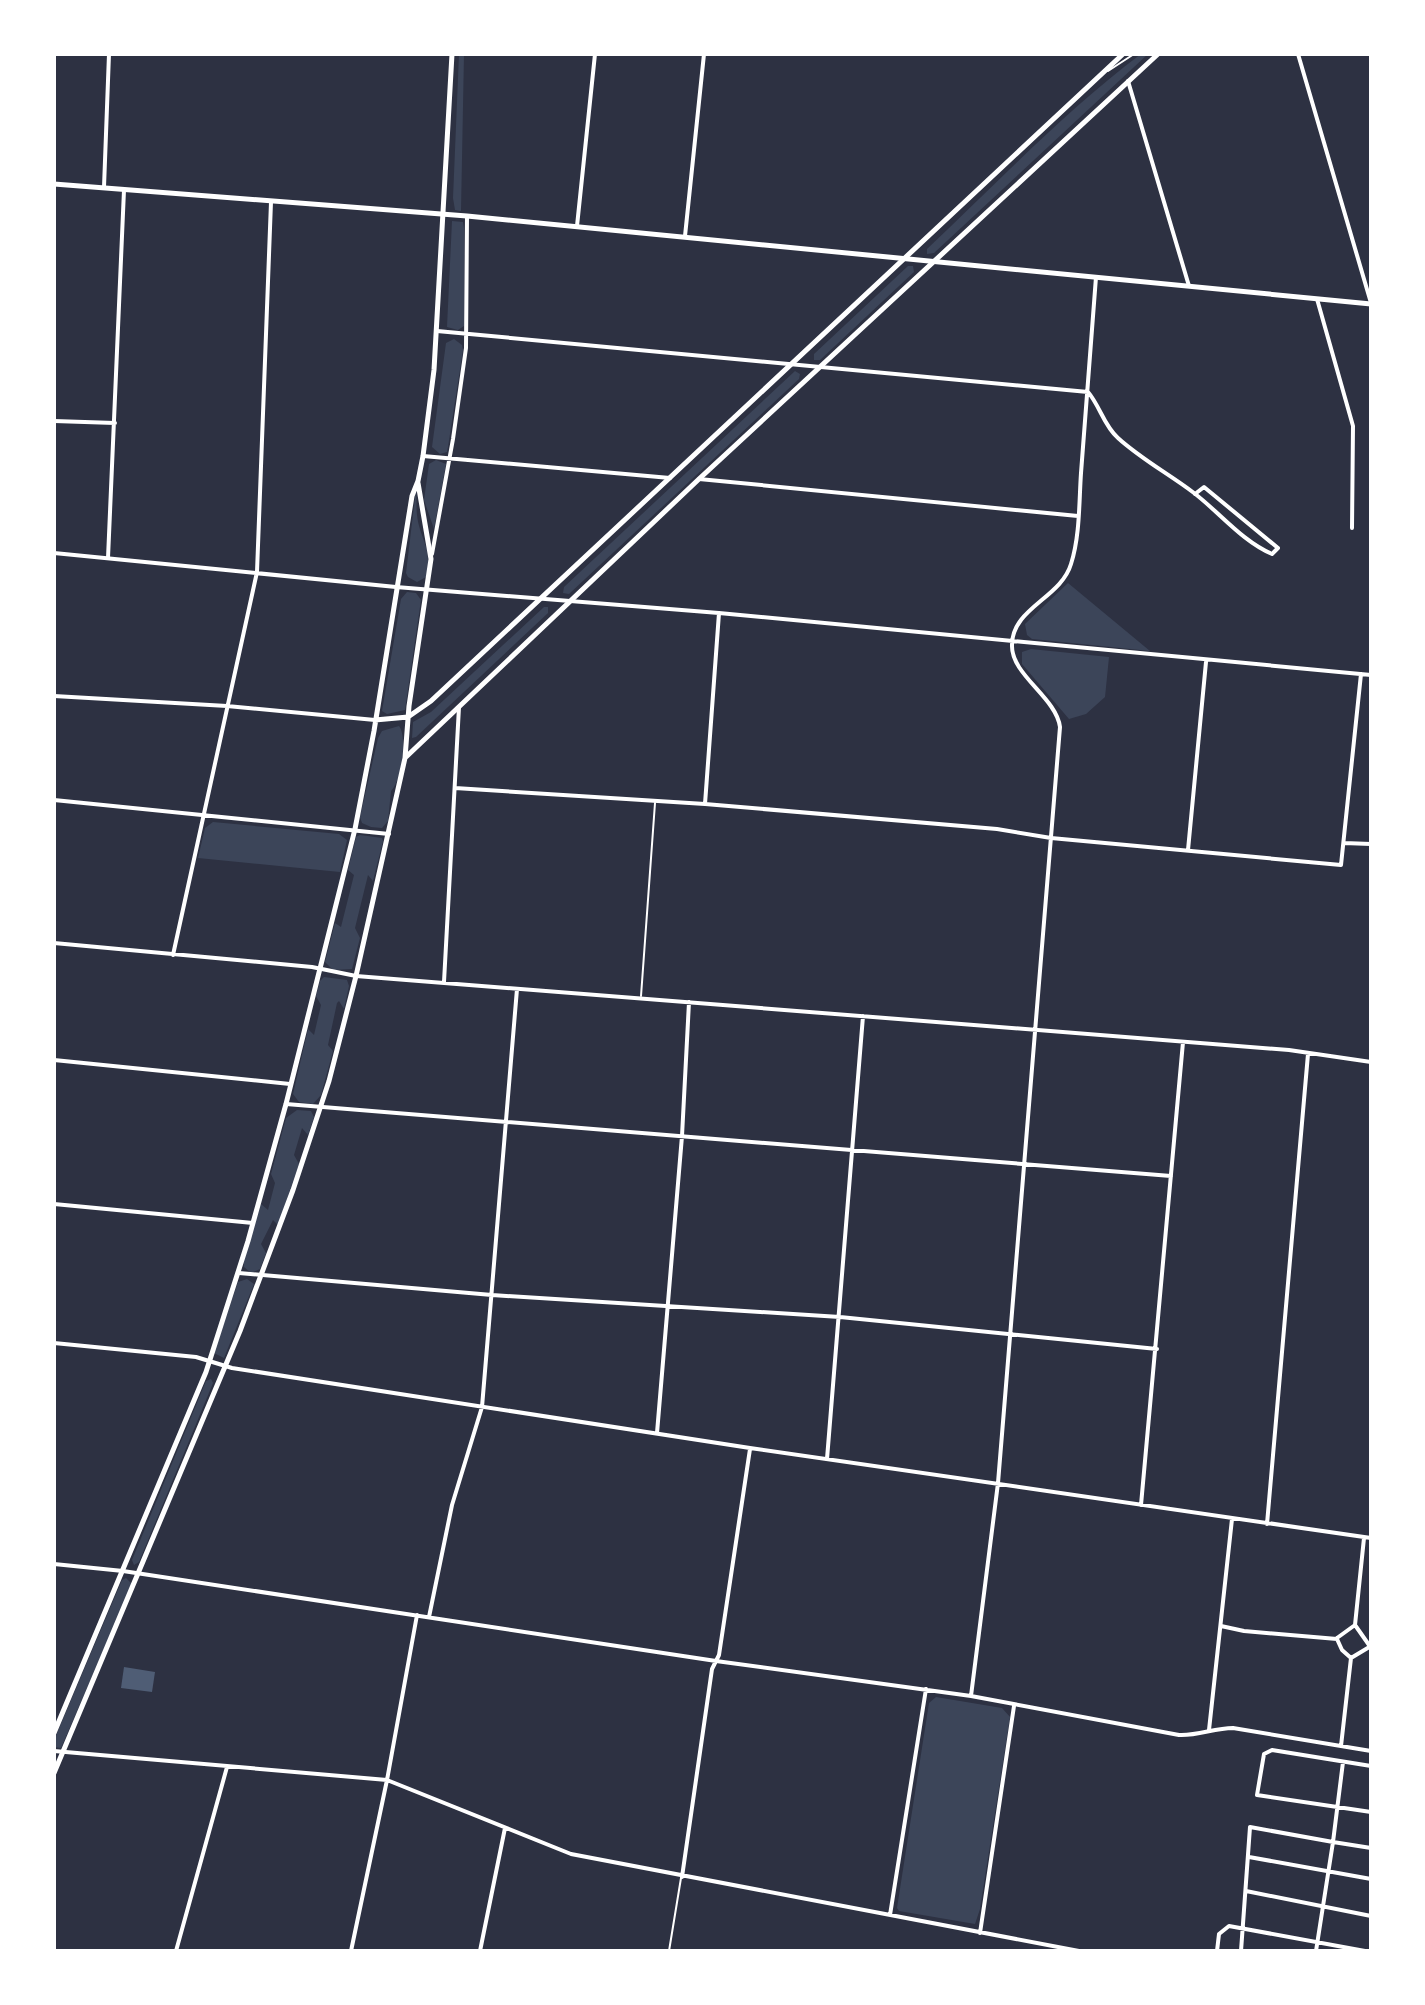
<svg xmlns="http://www.w3.org/2000/svg" width="1425" height="2005" viewBox="0 0 1425 2005" font-family="Signika,sans-serif">
<rect width="100%" height="100%" fill="#2d3142"/>
<path fill="#3c4559" d="M459,54h5l-3,157 -6,-1 -2,-12z
M1141,54h7l-214,199 -7,1v-5c69,-65 139,-139 214,-195z
M452,221l11,1 1,6v98l-6,4 -11,-3z
M908,266h5l1,6 -94,88h-6v-6z
M454,339l8,6 1,5 -15,97 -1,5 -7,2 -8,-7 14,-104z
M795,371l5,3 -1,5 -230,215 -6,-1 1,-6z
M436,460l10,4 -12,65 -10,-29 5,-36z
M416,489c1,9 0,18 1,26 3,26 16,31 9,62l-9,5 -9,-5 -2,-4z
M1068,583l82,68 -118,-12 -5,-4 -2,-11z
M407,592l9,1 5,7 -16,110 -18,4 -5,-3 19,-112z
M544,607h4v6l-132,124 -4,1 1,-16 18,-10z
M1031,649l78,8 -4,40 -19,17 -17,5 -47,-55v-12z
M399,726c9,11 2,56 -8,65l-3,30 -6,7 -11,-1 -9,-4 -2,-6 18,-79 4,-7z
M213,822l126,12 8,6 -7,32 -142,-14 7,-30z
M360,835l22,3 1,3 -10,40 -5,-6 -13,53 5,10 -8,31 -19,1 -8,-8 10,-39 6,4 13,-52 -6,-5 8,-33z
M324,977l23,3 2,6 -5,23 -5,-8 -2,2 -9,42 5,6 -12,44 -8,9 -14,-2 -6,-8 15,-65 6,6 7,-30 -5,-9 4,-15z
M297,1110l14,1 3,6 -6,18 -6,-7 -8,27 5,9 -21,61 -5,-5 -12,24 5,9 -6,16 -9,4 -7,-6v-8l17,-55 7,6 7,-27 -4,-9 15,-56z
M247,1279l7,5 -30,74 -10,-5 24,-71z
M211,1379l2,4 -74,179 -5,3 -2,-5 74,-179z
M126,1578l6,6 -71,164 -7,-1v-7l68,-160z
M936,1697l66,11 8,9 -30,192 -5,15 -76,-13 -2,-3 32,-205z"/>
<path fill="#4f5d75" d="M124,1667l31,5 -3,20 -31,-4z"/>
<g fill="none" stroke-linecap="round" stroke-linejoin="round">
<path stroke="#fff" stroke-width="2" d="M1108,71l26,-17
M641,996l14,-193
M669,1951l12,-73"/>
<path stroke="#fff" stroke-width="4" d="M1298,54l73,249
M1128,81l61,205
M104,187l5,-133
M577,226l18,-172
M685,236l19,-182
M1317,299l36,127 -1,102
M437,331l651,61c12,14 16,34 30,46 23,21 51,36 76,55 26,20 48,48 78,61l6,-6 -74,-61 -9,7
M54,421l61,2
M423,456l247,22
M699,479l379,37
M54,553l342,34 323,26 652,62
M432,554l21,-115 13,-91 1,-132
M108,558l16,-368
M54,696l173,10 148,14
M455,788l250,16 292,25 54,9 290,27 20,-191
M54,800l335,34
M705,804l14,-191
M1344,843l27,1
M1188,850l18,-188
M54,943l258,24 44,9 933,74 82,12
M173,955l84,-383 14,-370
M444,982l15,-275
M54,1060l236,24
M286,1104l885,72
M54,1204l199,19
M239,1273l253,22 348,22 317,32
M54,1343l142,14 36,11 518,80 621,90
M657,1433l25,-297 7,-134
M827,1459l36,-443
M1141,1505l42,-463
M1267,1524l41,-470
M54,1564l69,7 593,90 255,35 208,39c19,1 35,-7 54,-7l138,23
M429,1617l23,-112 30,-98 35,-418
M1355,1625l14,20
M1221,1626l23,5 93,8 5,11 9,8 20,-12
M1337,1638l18,-13 9,-87
M971,1696l27,-213 62,-756c-4,-30 -49,-52 -48,-82 0,-37 49,-47 59,-81 9,-28 8,-62 10,-91 5,-65 10,-130 15,-196
M1209,1730l23,-211
M1341,1746l10,-88
M54,1751l333,29 184,74 508,97
M1343,1762l-10,80 38,6
M1371,1766l-99,-16 -8,4 -7,41 114,17
M1249,1857l122,22
M682,1877l30,-208 7,-14 31,-206
M1246,1891l125,25
M890,1915l36,-226
M980,1933l34,-227
M176,1951l51,-184
M351,1951l36,-171 30,-165
M480,1951l25,-123
M1217,1951l2,-17 10,-8 136,25
M1241,1951l9,-124 83,15 -17,109"/>
<path stroke="#fff" stroke-width="5" d="M54,184l413,32 904,88"/>
<path stroke="#fff" stroke-width="5" d="M375,720l33,-3 23,-16 692,-647
M406,757l293,-278 459,-425
M54,1733l152,-361 42,-131 38,-137 69,-275 19,-98 38,-235 6,-15 5,-25 11,-86 18,-316
M54,1773l186,-442 53,-141 36,-109 27,-105 49,-218 4,-52 22,-147 -13,-76"/>
</g>
<rect width="1425" height="2005" fill="none" stroke="#ffffff" stroke-width="112"/>
</svg>
